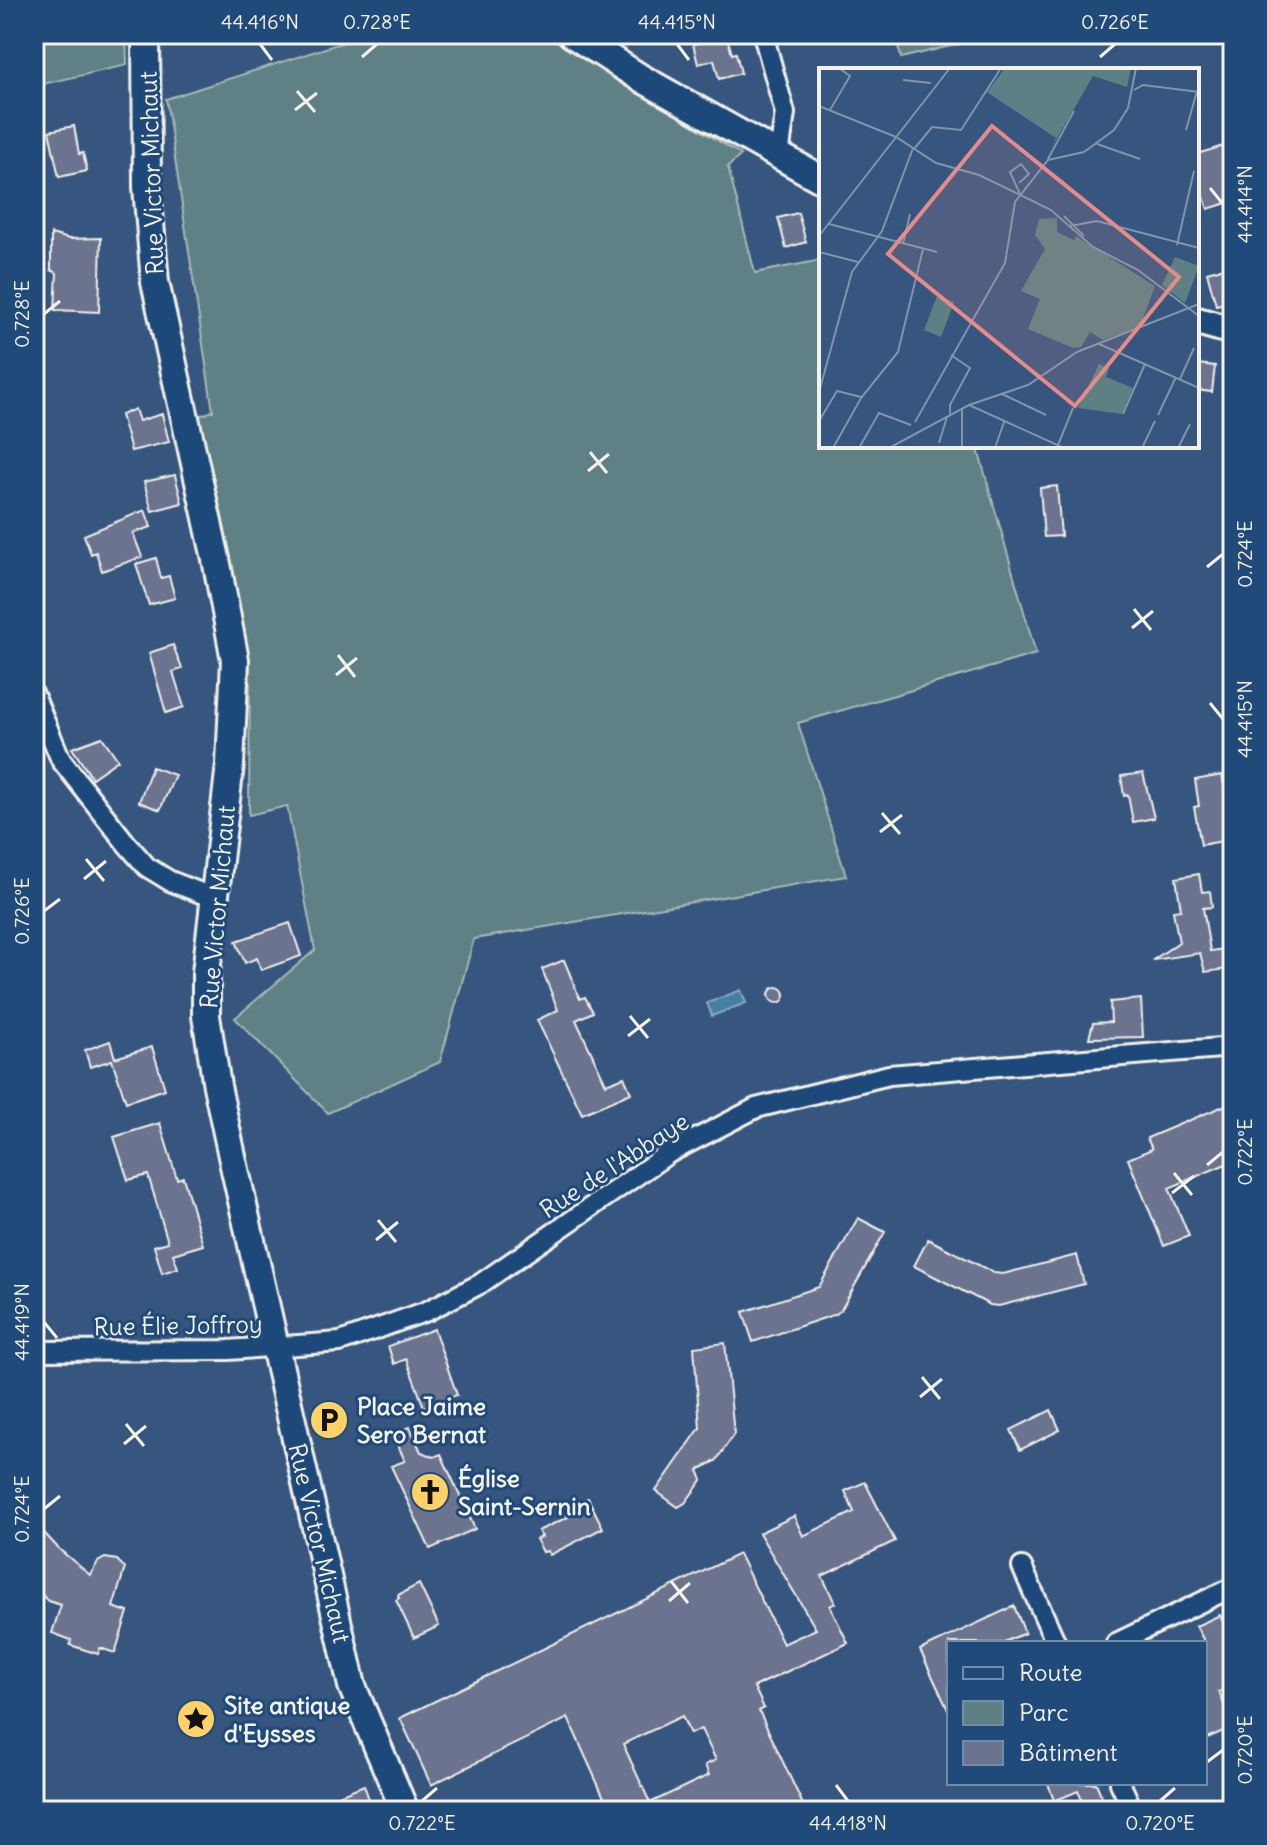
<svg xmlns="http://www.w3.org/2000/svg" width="1267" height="1845" viewBox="0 0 1267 1845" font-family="Delius,sans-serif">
<rect width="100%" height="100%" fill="#365680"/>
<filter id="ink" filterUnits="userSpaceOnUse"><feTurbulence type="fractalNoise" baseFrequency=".0125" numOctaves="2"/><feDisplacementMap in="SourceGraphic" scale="16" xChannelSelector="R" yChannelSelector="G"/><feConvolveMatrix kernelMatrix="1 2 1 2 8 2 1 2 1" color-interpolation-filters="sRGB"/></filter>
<g filter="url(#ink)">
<path fill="#5e8084" stroke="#a9b8b6" stroke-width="2" d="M34,34h92l1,31 -93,21z
M369,34h176l196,121 -13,12 27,106 66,-13v186h156l59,208 -238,69 48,153 -372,63 -34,123 -112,51 -93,-95 80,-68 -28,-144 -38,9 1,-148 -51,-251 14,-5 -47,-312z
M895,34h105l-99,24z"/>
<path fill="#477ea3" stroke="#8cacbf" stroke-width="2" d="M741,990l5,13 -34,13 -5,-13z"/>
<path fill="#6c738f" stroke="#f4f1e8" stroke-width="2" fill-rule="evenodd" d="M709,34h17l6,20 4,-1 5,20 -22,6 -5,-19 -16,4 -5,-20 18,-4z
M74,126l5,28 4,-1 4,18 -28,6 -10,-46z
M1233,143v58l-25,8 -11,-33v-22z
M798,213l8,29 -20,6 -8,-30z
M51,234l18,5 32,-1 -2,74 -44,-2 2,-37 -6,-3z
M1233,265v36l-17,4 -9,-33z
M1197,364l18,2 -3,26 -15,-2z
M135,409l4,12 23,-7 7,28 -38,9 -10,-36z
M175,475l7,28 -30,8 -8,-29z
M1057,486l4,50 -17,1 -4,-49z
M145,510l6,17 -18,6 9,24 -40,14 -6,-19 -5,2 -7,-19z
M156,558l5,20 8,-2 6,22 -26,7 -13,-41z
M173,645l9,24 -9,3 11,35 -18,6 -17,-60z
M102,737l16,23 -26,18 -20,-30z
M152,767l23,8 -15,35 -21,-8z
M1143,773l11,45 -21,4 -5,-27 -4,1 -3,-20z
M1222,775l8,43 3,-1v22l-32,6 -7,-38 5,-1 -4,-26z
M1199,874l3,18 8,-1 2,16 -9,1 7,43 14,-2 4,20 -23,3 -5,-19 -47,7 26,-18 -6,-31 8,-1 -5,-32z
M290,923l11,33 -40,14 -4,-12 -12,5 -9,-22z
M564,960l16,39 5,-2 8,15 -17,8 30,64 18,-7 7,16 -49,21 -45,-94 21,-10 -16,-41z
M769 995a8 8 0 1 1 16 0a8 8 0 1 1-16 0Z
M1141,999l2,38 -54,1 4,-15 18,-1 -1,-20z
M110,1041l5,17 37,-11 13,42 -39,13 -14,-42 -22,7 -5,-17z
M1233,1102v59l-64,27 20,48 -25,10 -36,-87 24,-10 -5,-11z
M160,1123l17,56 6,-2 20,68 -30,9 5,14 -16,5 -8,-27 14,-4 -20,-67 -20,5 -14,-43z
M858,1218l27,14 -44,78 -5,4 -83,28 -10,-30 76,-25z
M928,1239l66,34 9,1 74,-19 7,29 -85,22 -9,-1 -76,-39z
M434,1329l23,66 -33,12 -18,-48 -12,5 -6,-18z
M725,1343l9,91 -18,27 -18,9 4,10 -17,23 -7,4 -22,-16 44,-63 -6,-81z
M1051,1410l9,20 -40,20 -9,-20z
M410,1427l11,25 13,5 7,-3 34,75 -45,20 -39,-83 14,-5 -12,-27z
M865,1482l30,59 -73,35 13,27 -5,3 18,37 -94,44 10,21 -5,3 47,100h-196l-42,-93 -137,67 -31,-67 339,-164 44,90 33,-15 -57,-96 35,-17 9,20 51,-24 -9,-21zM682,1716l8,18 11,-5 15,31 -11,5 4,10 -59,28 -27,-59z
M588,1498l15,30 -53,27 -2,-4 -5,1 -7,-13 6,-2 -4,-6 30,-14 -4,-8z
M34,1522l26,28 30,25 8,-13 7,-4 12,2 8,8 -12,39 15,5 -13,41 -15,-5 -2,6 -28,-9 1,-5 -19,-7 9,-28 -13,-4 -14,-14z
M419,1584l20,42 -25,12 -18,-38 3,-2 -1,-3z
M1014,1606l11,27 -23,10h-53v69l-29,-62z
M1220,1615l13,30v40l-14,7 14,35 -28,12v-96l-9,-17z
M1048,1783h48l12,28h-21l-9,-20 -24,10z
M364,1785l7,20 -15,6h-58z"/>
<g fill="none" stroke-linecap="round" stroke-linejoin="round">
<g stroke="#f4f1e8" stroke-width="24">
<path id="street" d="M763,34l22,79 -6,42
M34,695l27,65 65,83 21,24 23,14 46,18
M34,1351l194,-1 112,-8 87,-31 53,-27 189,-131 87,-45 133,-33 344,-28
M1022,1567l34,76
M1116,1643l117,-56
M1120,1783l13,28"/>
</g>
<g stroke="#f4f1e8" stroke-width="32">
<path id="secondary" d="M146,34l1,153 8,95 61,277 19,101 -5,104 -24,209v43l11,70 16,75 119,525 53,125
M572,34l67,43 182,102
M1197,321l36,10"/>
</g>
<use href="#street" stroke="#1f4a7a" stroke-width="18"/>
<use href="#secondary" stroke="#1f4a7a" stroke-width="26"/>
</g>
</g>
<path fill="none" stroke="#f4f1e8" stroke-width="3" d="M260,44l12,16M677,44l12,16M362,57l15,-13M1100,57l15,-13M297,91l18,21M295,110l22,-17M1210,188l13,16M44,314l16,-13M590,452l17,21M588,471l21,-17M1207,567l16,-13M1134,609l17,21M1132,628l21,-17M338,655l17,22M336,675l21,-17M1210,703l13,16M882,813l18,21M880,832l22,-17M86,859l18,22M84,879l22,-18M44,911l16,-12M630,1016l18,22M628,1036l22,-17M1207,1165l16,-13M1174,1173l18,22M1172,1193l22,-17M378,1220l18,22M376,1240l22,-18M44,1322l13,16M922,1377l18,22M920,1397l22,-18M126,1424l18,22M124,1444l22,-18M44,1509l16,-13M671,1581l17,22M669,1601l21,-18M1207,1762l16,-12M836,1785l12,16M422,1801l15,-13M1160,1801l15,-13"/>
<defs>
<g id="parking-disc" transform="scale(2)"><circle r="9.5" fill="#ffd166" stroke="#1f4a7a"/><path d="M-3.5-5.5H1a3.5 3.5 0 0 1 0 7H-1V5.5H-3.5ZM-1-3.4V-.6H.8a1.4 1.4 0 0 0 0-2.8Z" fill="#111"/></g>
<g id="church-disc" transform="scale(2)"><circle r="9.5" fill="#ffd166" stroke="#1f4a7a"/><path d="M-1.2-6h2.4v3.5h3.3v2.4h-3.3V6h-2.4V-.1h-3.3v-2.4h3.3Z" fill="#111"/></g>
<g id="sight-disc" transform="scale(2)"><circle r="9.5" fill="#ffd166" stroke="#1f4a7a"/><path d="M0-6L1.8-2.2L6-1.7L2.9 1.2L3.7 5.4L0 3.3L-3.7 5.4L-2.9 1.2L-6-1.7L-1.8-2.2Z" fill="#111"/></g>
</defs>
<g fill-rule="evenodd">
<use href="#parking-disc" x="329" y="1420"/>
<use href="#church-disc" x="430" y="1492"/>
<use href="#sight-disc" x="196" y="1719"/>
</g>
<g text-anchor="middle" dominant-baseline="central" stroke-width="6" stroke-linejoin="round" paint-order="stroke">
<g font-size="24" fill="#f4f1e8" stroke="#1f4a7a">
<text transform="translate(151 173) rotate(-92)">Rue Victor Michaut</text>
<text transform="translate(217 907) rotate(-85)">Rue Victor Michaut</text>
<text transform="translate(614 1165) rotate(-33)">Rue de l'Abbaye</text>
<text transform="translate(178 1325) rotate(-1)">Rue Élie Joffroy</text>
<text transform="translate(320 1543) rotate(77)">Rue Victor Michaut</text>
</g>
<g font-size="24" font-weight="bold" fill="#f4f1e8" stroke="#1f4a7a" text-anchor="start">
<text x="357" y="1406">Place Jaime<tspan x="357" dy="28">Sero Bernat</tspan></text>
<text x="458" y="1478">Église<tspan x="458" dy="28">Saint-Sernin</tspan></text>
<text x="224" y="1705">Site antique<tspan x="224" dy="28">d'Eysses</tspan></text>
</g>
</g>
<g transform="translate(819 68)">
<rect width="380" height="380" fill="#365680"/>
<path d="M186,0h126l-4,19 -34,-11 -44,76 7,-14 -69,-46zM238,150v14l17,8 2,-4 79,50 -15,41 -37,13 -13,-8 -9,15 -8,1 -45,-19 12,-30 -19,-8 24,-42 -10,-14 4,-16zM356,189l24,9 -14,37 -23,-18zM118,228l17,6 -13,35 -17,-7zM280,296l10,4 -3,9 27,11 -11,26 -44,-6z" fill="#5e8084"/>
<path fill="none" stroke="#8294aa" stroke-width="2" d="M84,12l28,3M315,22l9,-5 56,7M0,38l77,31 40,26 43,12 72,35 42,37 45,23 61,46M11,42l20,-34 -11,-8M367,62l11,-39M278,76l43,15M95,81l18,-22 29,3 40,-62M229,91l26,-48M200,115l10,-9 -8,-10 -11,8 10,22M245,148l20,20M10,156l108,28M251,158l27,-5 102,27M0,168l131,-168M84,176l7,-30M358,177l17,-74M0,184l39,10M280,276l100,44M361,311l14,-31M0,324l33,-120 30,-41 31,-83M183,326l44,21M150,337l95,43M131,346v-9l20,-37 -19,-13M304,346l22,-50M339,347l18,-38M0,353l18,-30 24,6M96,354l90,-159 10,-61 33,-42 36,-8 30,-22 14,-22 8,-40M120,375l8,-26M239,377l15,-37M14,380l28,-50 37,-46 25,-103M40,380l20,-35 32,12M70,380l80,-43 59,-20 49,-33 122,-48M143,380v-40M176,380l9,-26M323,380l13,-27M359,380l12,-24"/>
<path fill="#e58c88" fill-opacity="0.15" stroke="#e58c88" stroke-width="4" d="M173,58l187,151 -104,129 -187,-152z"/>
<rect width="380" height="380" fill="none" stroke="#f4f1e8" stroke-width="4"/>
</g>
<rect width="1267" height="1845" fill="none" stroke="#1f4a7a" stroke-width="88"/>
<rect x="947" y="1641" width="260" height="144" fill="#1f4a7a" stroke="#748da6" stroke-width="2"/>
<rect x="963" y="1667" width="40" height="12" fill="#1f4a7a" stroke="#748da6" stroke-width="2"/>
<text x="1019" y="1681" font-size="24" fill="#f4f1e8">Route</text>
<rect x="963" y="1701" width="40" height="24" fill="#5e8084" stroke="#748da6" stroke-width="2"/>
<text x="1019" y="1721" font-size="24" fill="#f4f1e8">Parc</text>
<rect x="963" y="1741" width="40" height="24" fill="#6c738f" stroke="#748da6" stroke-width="2"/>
<text x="1019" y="1761" font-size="24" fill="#f4f1e8">Bâtiment</text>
<rect x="44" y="44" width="1179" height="1757" fill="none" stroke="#f4f1e8" stroke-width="3"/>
<g font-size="20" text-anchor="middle" fill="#f4f1e8">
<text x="260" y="29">44.416°N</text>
<text x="377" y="29">0.728°E</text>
<text x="677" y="29">44.415°N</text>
<text x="1115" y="29">0.726°E</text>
<text transform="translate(1245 204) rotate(-90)" y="7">44.414°N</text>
<text transform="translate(22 314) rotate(-90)" y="7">0.728°E</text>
<text transform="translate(1245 554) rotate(-90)" y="7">0.724°E</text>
<text transform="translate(1245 719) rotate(-90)" y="7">44.415°N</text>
<text transform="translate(22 911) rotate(-90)" y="7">0.726°E</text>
<text transform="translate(1245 1152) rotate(-90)" y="7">0.722°E</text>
<text transform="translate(22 1322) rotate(-90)" y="7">44.419°N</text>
<text transform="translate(22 1509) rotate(-90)" y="7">0.724°E</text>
<text transform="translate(1245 1750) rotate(-90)" y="7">0.720°E</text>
<text x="422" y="1830">0.722°E</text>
<text x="848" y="1830">44.418°N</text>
<text x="1160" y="1830">0.720°E</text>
</g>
</svg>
